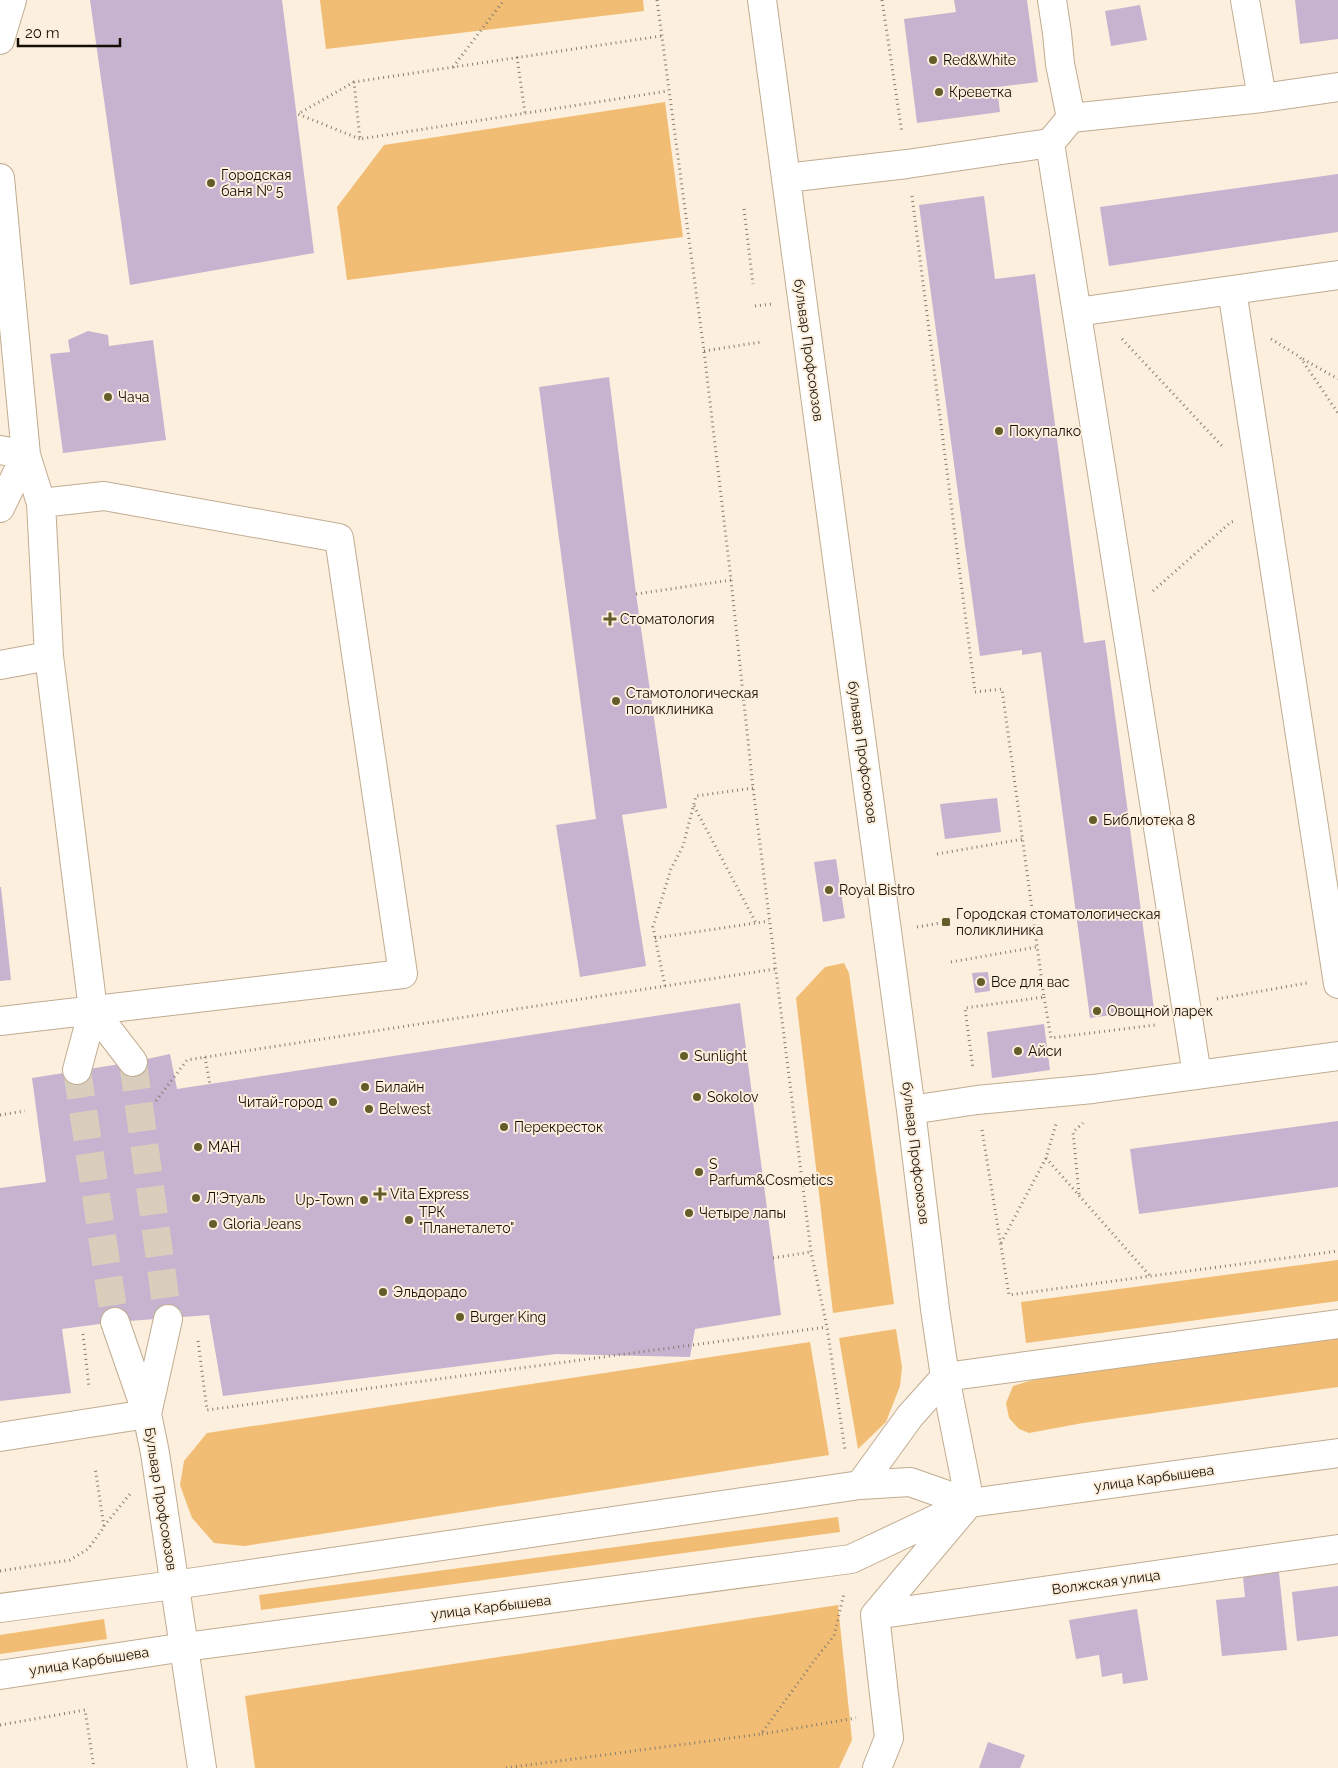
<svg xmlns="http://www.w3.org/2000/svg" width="1338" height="1768" viewBox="0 0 1338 1768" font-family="Raleway,sans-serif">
<rect width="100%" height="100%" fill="#fcefdd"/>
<path fill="#f1bd74" d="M320,0h323l1,11 -318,38z
M665,102l18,135 -336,43 -10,-73 47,-62z
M844,963l5,10 45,331 -61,9 -37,-315 29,-31z
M1338,1260v41l-312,42 -5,-41z
M896,1329l6,38 -2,19 -14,36 -28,27 -19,-111z
M1338,1338v49l-255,36 -54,10 -10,-4 -10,-11 -3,-15 7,-17 23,-7z
M810,1342l19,113 -585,91 -30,-3 -22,-25 -12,-33 4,-24 23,-28z
M838,1517l2,15 -579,78 -2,-15z
M838,1605l14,135 -13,28h-584l-10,-72z
M104,1619l3,20 -107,15v-19z"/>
<path fill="#c5b3d0" d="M90,0h192l32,253 -184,32z
M954,0h73l11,82 -41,5 3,25 -83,11 -13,-104 52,-7z
M1295,0h43v39l-38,5z
M1140,5l7,35 -36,6 -6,-35z
M1338,174v58l-229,34 -9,-59z
M984,196l11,83 40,-5 49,369 21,-3 49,369 -64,9 -49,-366 -19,3v-5l-42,6 -61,-451z
M88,331l20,4 1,11 44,-6 13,100 -103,13 -13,-99 20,-2 -2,-12z
M609,377l27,217 31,214 -45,7 24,151 -66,11 -24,-152 40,-6 -57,-432z
M997,798l4,34 -56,7 -5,-35z
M836,859l9,59 -22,4 -9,-60z
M0,887h1l10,93 -11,1z
M988,972l2,19 -15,2 -3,-20z
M740,1003l41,312 -86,14 -5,28 -134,-3 -333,42 -14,-81 -94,7 -53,7 9,64 -71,8v-213l46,-6 -14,-104 101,-16 37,-8 7,35z
M1044,1024l6,46 -58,8 -5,-46z
M1338,1121v66l-199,27 -9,-65z
M1278,1563l9,87 -65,6 -6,-56 29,-3 -3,-30z
M1338,1586v50l-41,5 -5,-49z
M1137,1609l11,71 -25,4 -1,-11 -20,4 -3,-22 -23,4 -7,-39z
M988,1742l37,13 -5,13h-41z"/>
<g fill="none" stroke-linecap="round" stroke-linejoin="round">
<path stroke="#d9cdbc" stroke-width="28" stroke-dasharray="28 14" stroke-linecap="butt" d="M133,1062l35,257
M77,1070l38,252"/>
<g stroke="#c1ac90" stroke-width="30">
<path id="minor" d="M762,0l149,1110 24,199 10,68 25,126
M1052,0l5,33 3,31 11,54
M1245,0l17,98
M0,40l12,-40
M1050,143l147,932
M0,178l26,277 15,48 8,153 44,354 -16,60
M786,178l121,-14 143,-21 21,-25 191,-20 76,-11
M1232,290l106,694
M1077,312l261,-37
M0,450l26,5
M0,508l26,-53
M0,665l49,-9
M93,1010l40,52
M0,1021l403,-47 -64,-436 -235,-42 -63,7
M911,1110l66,-10 116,-11 245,-33
M115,1322l32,92 8,39 47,315
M945,1377l393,-53
M147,1414l21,-95
M0,1437l147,-23
M860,1485l50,-69 35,-39
M0,1608l174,-23 686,-100 50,-3 60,21
M875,1615l463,-66
M0,1675l185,-28 666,-88 119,-56 368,-50
M877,1768l12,-30 -14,-123 90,-107"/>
</g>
<path stroke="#877d6f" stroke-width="3" stroke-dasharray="1 4" stroke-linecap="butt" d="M657,0l47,351 27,229 22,208 58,464 16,75 18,123
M882,0l20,133
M661,36l-307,46 6,57 308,-48
M517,57l8,56
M453,67l51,-67
M354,82l-56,32 62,25
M912,196l63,496 27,-3 42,308 -79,11 8,61
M744,209l9,75
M755,306l17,-2
M1122,339l101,108
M1271,339l29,18 38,56
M704,351l57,-9
M1303,359l35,20
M1153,591l78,-69 5,-1
M636,594l95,-14
M694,806l62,117
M937,854l86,-15
M917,927l29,-5
M655,938l114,-17
M951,962l86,-15
M665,986l-12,-59 18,-58 12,-23 13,-50 57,-8
M1044,997l7,41 104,-13 1,2
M1217,999l90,-16
M205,1057l5,28
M156,1101l31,-41 588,-91
M0,1115l25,-4
M982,1130l27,165 329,-44
M1046,1158l104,118
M1079,1194l-6,-62 10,-9
M1001,1243l45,-85 10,-34
M773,1258l38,-6
M83,1334l6,53
M198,1341l9,69 620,-83
M104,1526l26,-32
M0,1571l70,-11 18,-11 16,-22 -9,-60
M0,1725l85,-15 9,58
M762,1734l94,-16
M506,1768l255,-34 55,-76 18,-22 10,-43"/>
<use href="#minor" stroke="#fff" stroke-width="28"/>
</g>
<g fill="#635d29" stroke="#fcefdd" stroke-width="2">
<circle cx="933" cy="60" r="5"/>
<circle cx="939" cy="92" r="5"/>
<circle cx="211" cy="183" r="5"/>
<circle cx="108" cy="397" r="5"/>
<circle cx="999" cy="431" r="5"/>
<path d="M607.5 611.5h5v5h5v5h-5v5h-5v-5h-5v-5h5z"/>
<circle cx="616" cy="701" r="5"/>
<circle cx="1093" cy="820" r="5"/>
<circle cx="829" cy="890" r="5"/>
<rect x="941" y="917" width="10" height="10" rx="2.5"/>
<circle cx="981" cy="982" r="5"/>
<circle cx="1097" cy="1011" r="5"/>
<circle cx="1018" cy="1051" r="5"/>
<circle cx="684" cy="1056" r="5"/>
<circle cx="365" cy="1087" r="5"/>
<circle cx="697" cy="1097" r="5"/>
<circle cx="333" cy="1102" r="5"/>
<circle cx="369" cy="1109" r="5"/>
<circle cx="504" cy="1127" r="5"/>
<circle cx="198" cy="1147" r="5"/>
<circle cx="699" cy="1172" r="5"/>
<path d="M377.5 1186.5h5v5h5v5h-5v5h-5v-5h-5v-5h5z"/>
<circle cx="196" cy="1198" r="5"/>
<circle cx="364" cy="1200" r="5"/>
<circle cx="689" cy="1213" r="5"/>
<circle cx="409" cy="1220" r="5"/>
<circle cx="213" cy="1224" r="5"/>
<circle cx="383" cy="1292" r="5"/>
<circle cx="460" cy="1317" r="5"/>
</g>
<g text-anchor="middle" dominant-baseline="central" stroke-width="4" stroke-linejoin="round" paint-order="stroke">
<g font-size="14" fill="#150e04" stroke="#fcefdd" text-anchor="start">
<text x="943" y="60">Red&amp;White</text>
<text x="949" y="92">Креветка</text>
<text x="221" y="175">Городская<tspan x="221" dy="16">баня № 5</tspan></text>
<text x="118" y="397">Чача</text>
<text x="1009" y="431">Покупалко</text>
<text x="620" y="619">Стоматология</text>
<text x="626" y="693">Стамотологическая<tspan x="626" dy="16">поликлиника</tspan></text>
<text x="1103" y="820">Библиотека 8</text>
<text x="839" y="890">Royal Bistro</text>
<text x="956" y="914">Городская стоматологическая<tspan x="956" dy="16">поликлиника</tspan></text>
<text x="991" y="982">Все для вас</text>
<text x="1107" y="1011">Овощной ларек</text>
<text x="1028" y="1051">Айси</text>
<text x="694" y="1056">Sunlight</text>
<text x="375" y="1087">Билайн</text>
<text x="707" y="1097">Sokolov</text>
<text x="323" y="1102" text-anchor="end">Читай-город</text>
<text x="379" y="1109">Belwest</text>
<text x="514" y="1127">Перекресток</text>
<text x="208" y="1147">МАН</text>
<text x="709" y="1164">S<tspan x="709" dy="16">Parfum&amp;Cosmetics</tspan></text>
<text x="390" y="1194">Vita Express</text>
<text x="206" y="1198">Л'Этуаль</text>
<text x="354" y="1200" text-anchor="end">Up-Town</text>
<text x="419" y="1212">ТРК<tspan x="419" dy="16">"Планеталето"</tspan></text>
<text x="699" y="1213">Четыре лапы</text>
<text x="223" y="1224">Gloria Jeans</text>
<text x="393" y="1292">Эльдорадо</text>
<text x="470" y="1317">Burger King</text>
</g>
<g font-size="14" fill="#150e04" stroke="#fcefdd">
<text transform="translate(809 350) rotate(82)">бульвар Профсоюзов</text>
<text transform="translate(863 752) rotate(82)">бульвар Профсоюзов</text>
<text transform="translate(916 1153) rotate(83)">бульвар Профсоюзов</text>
<text transform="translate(1154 1478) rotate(-8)">улица Карбышева</text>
<text transform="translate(161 1499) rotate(81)">Бульвар Профсоюзов</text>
<text transform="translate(1106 1582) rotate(-8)">Волжская улица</text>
<text transform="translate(491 1607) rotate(-7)">улица Карбышева</text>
<text transform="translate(89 1661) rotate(-9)">улица Карбышева</text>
</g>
</g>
<path d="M18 38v8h102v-8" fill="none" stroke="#150e04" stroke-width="2.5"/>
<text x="25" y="38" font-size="15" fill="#150e04" stroke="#fcefdd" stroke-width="4" paint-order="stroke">20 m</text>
</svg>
